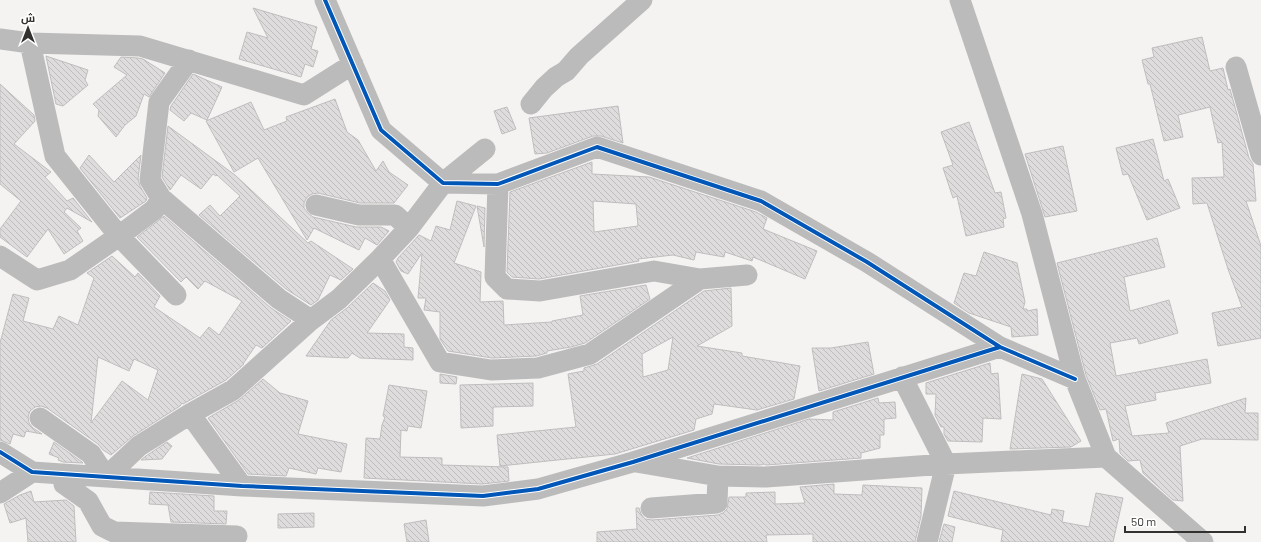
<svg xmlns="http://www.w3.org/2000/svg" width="1261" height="542" viewBox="0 0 1261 542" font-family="Barlow,Cairo,sans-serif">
<defs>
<pattern id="building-back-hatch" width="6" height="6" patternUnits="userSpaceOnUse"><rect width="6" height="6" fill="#dedcdc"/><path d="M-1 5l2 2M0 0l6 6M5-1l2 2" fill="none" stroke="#bfbdbd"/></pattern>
</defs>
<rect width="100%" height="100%" fill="#f5f3f1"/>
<path fill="url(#building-back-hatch)" stroke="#bfbebe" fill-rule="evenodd" d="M253,8l64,19 -6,22 7,2 -5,16 -8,-3 -4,13 -62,-18 8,-27 21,6z
M1202,37l8,34 13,-3 5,22 2,-1 19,69 4,6 3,37h-10l15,45v92l-43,8 -6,-33 30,-6 -14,-38 -21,-66 -14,1 -1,-26 32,-1 -2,-35 -4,1 -8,-36 -32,8 5,22 -19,4 -14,-57h-2l-6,-24 12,-3 -2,-9z
M46,56l42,14 -3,10 3,5 -25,21 -7,-2z
M121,57l17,1 5,1 22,14 -16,24 -5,-3 -8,22 -11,9 -9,12 -18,-21 1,-6 -6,-6 34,-29 -13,-8z
M193,74l29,13 -15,33 -16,-7 -7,8 -14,-11 1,-4z
M0,84l34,31 1,6 -21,23 37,28 -6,5 22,24 6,-3 19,24 -25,-14 -3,4 17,16 -4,3 6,10 -19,13 -16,-25 -21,28 -27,-20v-8l21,-28 -21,-17z
M335,99l12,33 11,8 18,31 7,-10 6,11 19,13 -14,18h-34l-42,-10 -6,1 -5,3 -3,6v5l4,5 5,4 43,10h25l8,4 -12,14 -12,-7 -6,12 -45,-22 -7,12 -49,-82 -24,14 -28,-51 45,-19 13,28 23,-9 -1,-4z
M618,106l5,37 -22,-7h-8l-46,17 -12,1 -6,-36z
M507,107l9,22 -14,5 -8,-23z
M969,122l26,71 6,-1 5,26 -3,1 1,8 -38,9 -9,-40 -4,2 -10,-30 10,-3 -12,-33z
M168,126l67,49 73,68 3,-2 42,28 -12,11 -11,-5 -12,25 -7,5 -25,-16 -87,-74 11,-10 10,11 20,-20 -23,-21 -1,1 -3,-2 -12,15 -20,-14 -11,15 -8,-13z
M1153,139l11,42 4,-2 12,29 -33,12 -19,-46 -5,1 -7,-27z
M1063,146l14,65 -32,6 -20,-63z
M89,155l25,27 27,-27 -3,24 2,7 7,12 -1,3 -26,17 -40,-50z
M592,162v12l57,3 107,35 11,6 -4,11 54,22 -12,28 -52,-22 -1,4 -27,-9 -1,5 -28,-5 -2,8 -21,-5 -35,4 1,2 -100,18 -27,-2 -5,-5 3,-80zM593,201l43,3 2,22 -44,6z
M457,201l19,5 -22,57 27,9 -1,30 23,-1 1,24 48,-3v-1l31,-6 -3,-19 66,-11 4,14 -65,44 -14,4 -24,4v2l-11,3 -44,2 -44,-7 -8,-12v-27l-16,-2 2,-12h-8l4,-45 -14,21 -7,-3 -5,-9 2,-4 21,-23 12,6 5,-15 14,4z
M477,206l8,2 -1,39z
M164,216l107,92 20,13 -29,27 -6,-3 -13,19h1l-18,16 -43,24 -1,-1 -2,3 -47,30 -22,19 -8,-5 -5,-6 -51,-36 -6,-2 -6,1 -5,4 -2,6 1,6 4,5 9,6 -16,-3 -2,6 -11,-3 -3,10 -10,-4v-97l13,-49 16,4 -6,23 30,8 6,-13 19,9 16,-47 -7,-5 25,-17 23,21 3,-4 22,23 -6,11 46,31 9,-11 10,8 23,-34 -37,-20 -7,8 -12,-12 -5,5 -44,-45zM98,357l31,14 5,-12 24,11 -10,30 -26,-19 -31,42z
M1157,238l8,29 -41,10 6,34 39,-11 9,33 -39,11 -2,-6 -27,5 6,33 91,-17 4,24 -56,10 1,7 -31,6 7,30 37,-3 -3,-10 80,-25 -1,15h13v27l-56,-1 -22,7 3,55 -10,-1 -30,-27 -3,-13 -12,1 -8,-8 -1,-14 -6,2 -7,-32 -6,1 -14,-35 -29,-112z
M984,252l33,11 8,39 -2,7h4v2l10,-2 1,26 -26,2 -1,-10 -42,-14 -15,-10 10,-30 12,3z
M373,283l12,8 5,9 -23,33 37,1v13l9,1v12l-53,-2 -8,-5 -4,5 -42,-2 25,-36 16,-12z
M731,288l1,38 -35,20 45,7v3l58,10 -6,33 -37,11 -43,-6 -2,10 -16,5 -2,11 -79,24 -115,12 -3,-31 79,-8 -8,-53 16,-3v-3l13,-4 107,-73zM673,337l-5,33 -25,7 -1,-23z
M868,342l6,32 -55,17 -7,-43h19z
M990,363l1,11 7,-1 3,46 -18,-1 -1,24 -34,-1 -4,-7v-7h-3l-6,-12 1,-21h-10v-11z
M440,374l17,3 -1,7 -16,-1z
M1022,374l20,5 39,62 -10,6 -61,2z
M263,379l17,14 28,8 -10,33 49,10 -6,28 -23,-4 -2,6 -27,-6 -3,8 -38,-2 -40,-56 31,-18z
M533,383v23l-40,1v19l-32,2 -1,-43z
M389,385l38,6 -6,37 -13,-2 -1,5 -6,-1 -1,27 42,1v7l66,2 1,14 -27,3 -118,-6 2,-40 14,1 2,-14 3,-8 -2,-1z
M878,398l1,5 16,-1 1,16 -12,1v16h-4v13l-19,5v5l-95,7 -2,-1 -4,1 -41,-1 -32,-6 122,-39 24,1v-8z
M54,442l28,20 1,1 -20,-1 -5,-2 1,-2 -10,-4z
M167,442l5,4 -10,13 -21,1 5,-4z
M834,484v10l28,1 1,-10 59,3 -1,28 -6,26h-102v-8l-47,1 1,7h-170v-10l40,-3 -1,-21h3l2,6 4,5 7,1 66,-5 5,-2 4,-4 2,-12h17v-4l29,-1v12l30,-1 -5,-16z
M31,491l3,11 32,-2 8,6 2,36h-48l-2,-24 -16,5 -6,-19 16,-9z
M954,491l97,24 1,-6 12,2 -2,11 27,5 7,-34 27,5 -10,44h-112l2,-12 -55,-14z
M150,492l64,4v15h13l-1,13 -55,-2 -3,-17 -19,-1z
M314,513v14l-36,1v-14z
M426,520l3,22h-22l-3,-18z
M944,524l11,3 -3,15h-13z"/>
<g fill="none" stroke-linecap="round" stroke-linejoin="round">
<path stroke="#bcbbbb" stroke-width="21" d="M325,0l56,130 62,53 55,1 99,-37 164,54 106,61 133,85
M960,0l72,214 43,165 31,78 97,85
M0,39l30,4 110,3 164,49 49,-31
M30,43l25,113 64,80 57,59
M189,60l-30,42 -9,78 11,18 118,101 32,21
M1236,67l25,88
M531,104l13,-16 12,-11 10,-6 13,-15 63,-56
M498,184l-3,93 12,12 33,2 114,-20 46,8 47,-4
M316,205l43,10h36l14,13
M0,256l37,24 33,-10 49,-34 36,-27 6,-11
M380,259l60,103 51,8 47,-2 52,-14 110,-75
M902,377l44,87 -19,78
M190,414l52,72
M40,418l51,36 15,23 33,-31 51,-32 43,-24 78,-70 28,-21 41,-40 29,-31 34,-45 42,-34
M0,452l32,20 210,14 241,10 55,-7 95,-27 367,-115 75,32
M636,462l82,14 48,1 180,-13 160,-7
M63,475l1,9 24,17 14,25 12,6 123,4
M0,493l32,-21
M651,508l66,-5 1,-27"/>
<g stroke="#fff" stroke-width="6">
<path id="cycleway" d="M325,0l56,130 62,53 55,1 99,-37 164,54 106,61 133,85
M0,452l32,20 210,14 241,10 55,-7 95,-27 367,-115 75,32"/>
</g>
<use href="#cycleway" stroke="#0057b8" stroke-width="4"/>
</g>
<g transform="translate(28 28)" stroke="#ffffff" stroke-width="3" paint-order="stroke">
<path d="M0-3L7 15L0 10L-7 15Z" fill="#333130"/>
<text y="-6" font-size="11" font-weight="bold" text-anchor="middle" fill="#333130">ش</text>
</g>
<path d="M1125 526v6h120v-6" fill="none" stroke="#333130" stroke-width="2"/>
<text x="1131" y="526" font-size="12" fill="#333130" stroke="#ffffff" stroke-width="3" paint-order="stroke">50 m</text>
</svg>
